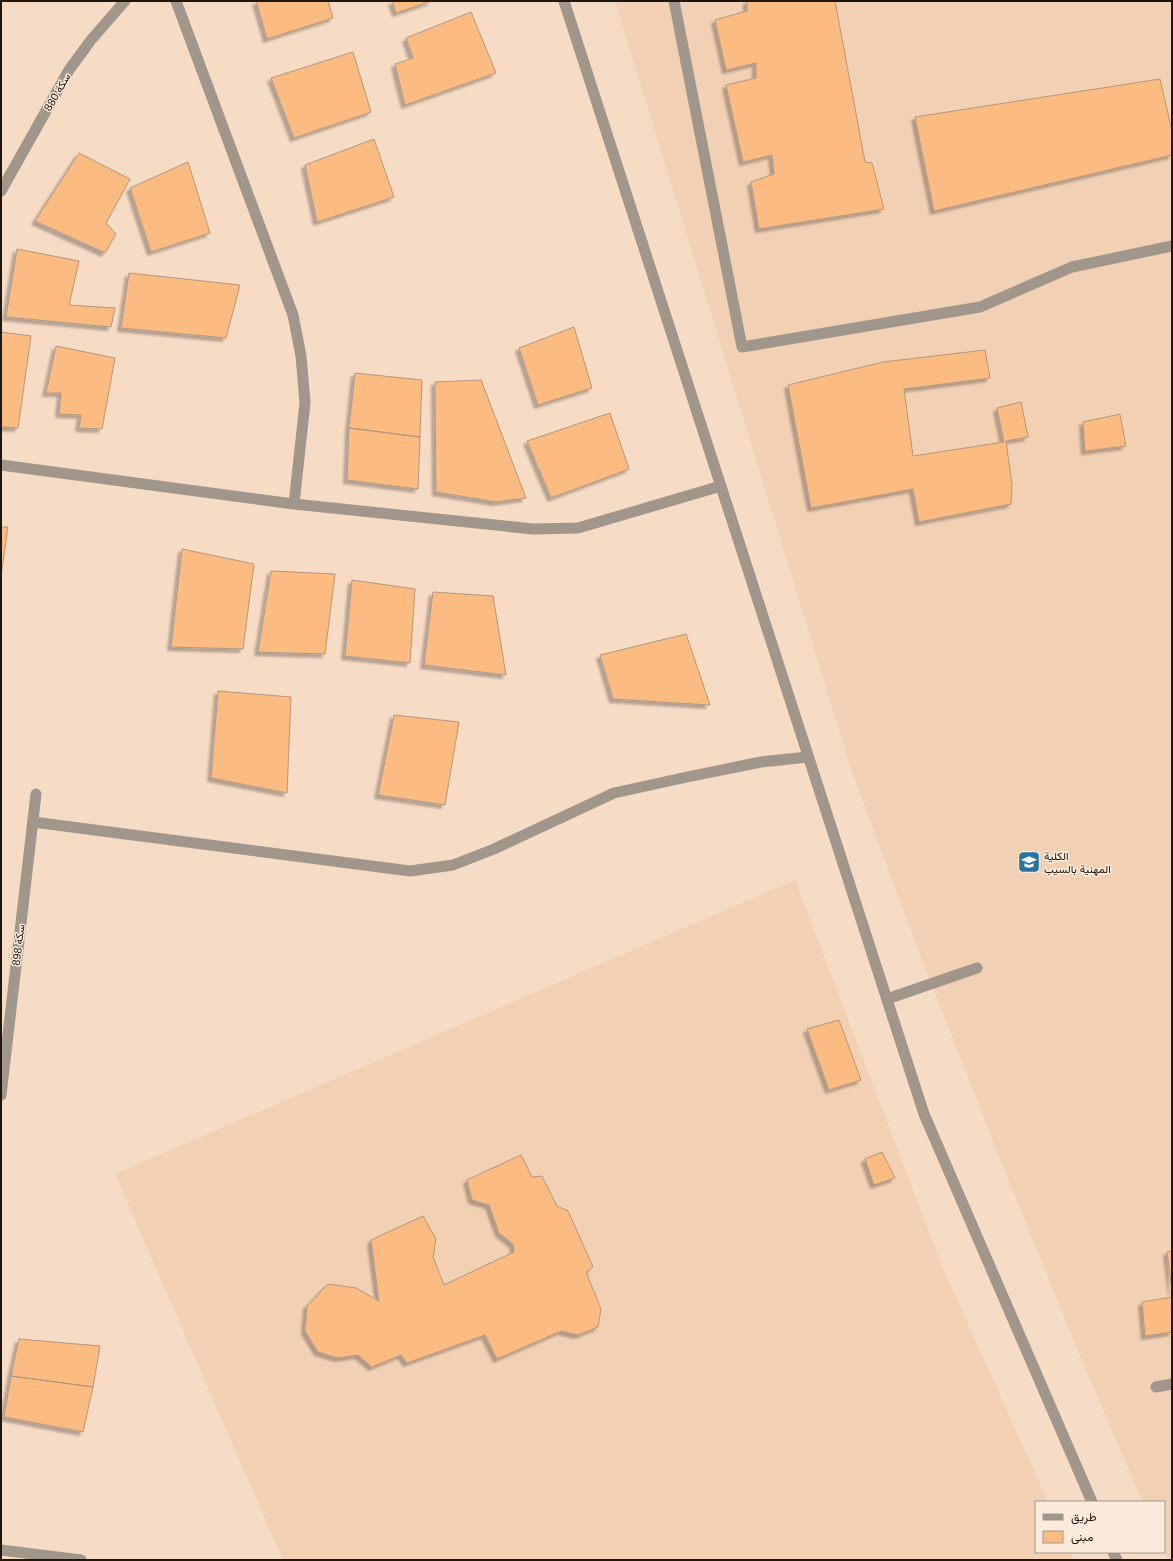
<svg xmlns="http://www.w3.org/2000/svg" width="1173" height="1561" viewBox="0 0 1173 1561" font-family="Helvetica,Vazirmatn,sans-serif">
<defs>
<filter id="shadow"><feDropShadow dx="-3.5" dy="3.5" stdDeviation="1" flood-color="#0004"/></filter>
</defs>
<rect width="100%" height="100%" fill="#f6dbc5"/>
<path fill="#f1d0b4" d="M615,1h557v1559h-4l-4,-10v-48h-21l-63,-146 -76,-187 -85,-217 -67,-180z
M795,880l147,386 106,236h-12v50h35l3,8h-791l-168,-386z"/>
<path fill="#fcbb81" stroke="#b19782" filter="url(#shadow)" d="M256,1h72l5,17 -66,21z
M392,1h40l-36,12z
M747,1h88l30,161 7,1 12,46 -125,20 -8,-47 23,-8 -2,-19 -29,7 -17,-77 30,-7v-15l-30,7 -11,-50 32,-9z
M471,12l25,61 -91,32 -10,-41 18,-6 -7,-20z
M353,52l18,60 -77,26 -23,-60z
M1160,79l12,52v24l-238,56 -19,-94z
M374,139l20,58 -77,25 -12,-57z
M79,153l51,26 -24,44 10,11 -11,19 -70,-32z
M188,162l22,71 -59,19 -21,-64z
M17,249l62,12 -10,44 46,3 -4,19 -105,-10z
M129,273l111,12 -14,53 -105,-10z
M574,327l18,61 -54,17 -19,-57z
M1,332l30,4 -13,92 -17,-1z
M56,346l59,12 -13,71 -23,-1 2,-13 -22,-1 2,-21h-15z
M985,350l5,28 -86,11 9,67 91,-14 -7,-34 24,-6 7,35 -22,4 6,44 -1,19 -92,18 -6,-33 -102,19 -23,-123 95,-23z
M355,373l67,7 -2,57 -71,-9z
M481,380l45,118 -30,4 -60,-10 -1,-110z
M610,413l19,56 -78,29 -24,-57z
M1120,414l6,32 -41,5 -2,-29z
M349,428l71,9 -2,52 -71,-9z
M1,527h7l-7,49z
M182,549l72,15 -11,85 -72,-2z
M271,571l64,3 -10,80 -67,-2z
M352,580l63,9 -5,74 -65,-7z
M433,592l60,4 13,79 -82,-10z
M686,634l24,71 -97,-6 -13,-44z
M218,691l73,6 -4,96 -76,-15z
M394,715l65,7 -14,83 -67,-10z
M839,1020l22,60 -32,10 -22,-61z
M882,1152l13,26 -21,7 -9,-26z
M521,1155l11,22 10,-1 15,30 11,5 25,56 -7,5 15,37 -3,18 -20,8 -17,-4 -64,28 -12,-24 -78,28 -6,-8 -29,12 -14,-12 -20,3 -20,-6 -13,-21 2,-25 21,-22 28,4 23,13 -8,-61 52,-24 13,23 -3,18 11,28 70,-33 -1,-8 -14,-11 -10,-28 -17,-5 -5,-20z
M1172,1251v40l-5,-39z
M1172,1297v35l-27,4 -3,-34z
M19,1339l81,7 -7,41 -82,-11z
M11,1376l82,11 -10,45 -79,-15z"/>
<g fill="none" stroke-linecap="round" stroke-linejoin="round">
<path stroke="#a1968c" stroke-width="11" d="M674,1l68,346 238,-40 92,-40 100,-21
M887,999l90,-31
M1156,1387l16,-3"/>
<path stroke="#a1968c" stroke-width="11" d="M176,1l117,314 8,41 4,47 -11,101
M564,1l360,1113 168,388
M1,191l68,-121 22,-30 34,-39
M1,465l293,39 239,25 45,-1 143,-42
M33,822l377,49 43,-6 41,-16 120,-56 73,-16 74,-15 47,-5
M1,1095l35,-301
M1,1550l80,10
M1113,1552l4,8"/>
</g>
<defs>
<g id="university-square" transform="scale(1.15)"><rect x="-9" y="-9" width="18" height="18" rx="4" fill="#2673a5" stroke="#fbebdd"/><path d="M0-5L7-2L0 1L-7-2ZM-4 1L0 2.5L4 1V4Q0 6-4 4Z" fill="#fff"/></g>
</defs>
<g fill-rule="evenodd">
<use href="#university-square" x="1029" y="862"/>
</g>
<g text-anchor="middle" dominant-baseline="central" stroke-width="3" stroke-linejoin="round" paint-order="stroke">
<g font-size="11" fill="#20160e" stroke="#fbebdd">
<text transform="translate(57 92) rotate(-60)">سكة 880</text>
<text transform="translate(18 945) rotate(-83)">سكة 898</text>
</g>
<g font-size="11" fill="#20160e" stroke="#fbebdd" text-anchor="start">
<text x="1044" y="856">الكلية<tspan x="1044" dy="13">المهنية بالسيب</tspan></text>
</g>
</g>
<rect width="1173" height="1561" fill="none" stroke="#20160e" stroke-width="4"/>
<rect x="1035" y="1501" width="130" height="52" fill="#fbebdd" stroke="#a3968a"/>
<rect x="1043" y="1514" width="20" height="6" fill="#a1968c" stroke="#a3968a"/>
<text x="1071" y="1521" font-size="12" fill="#20160e">طريق</text>
<rect x="1043" y="1531" width="20" height="12" fill="#fcbb81" stroke="#a3968a"/>
<text x="1071" y="1541" font-size="12" fill="#20160e">مبنى</text>
</svg>
